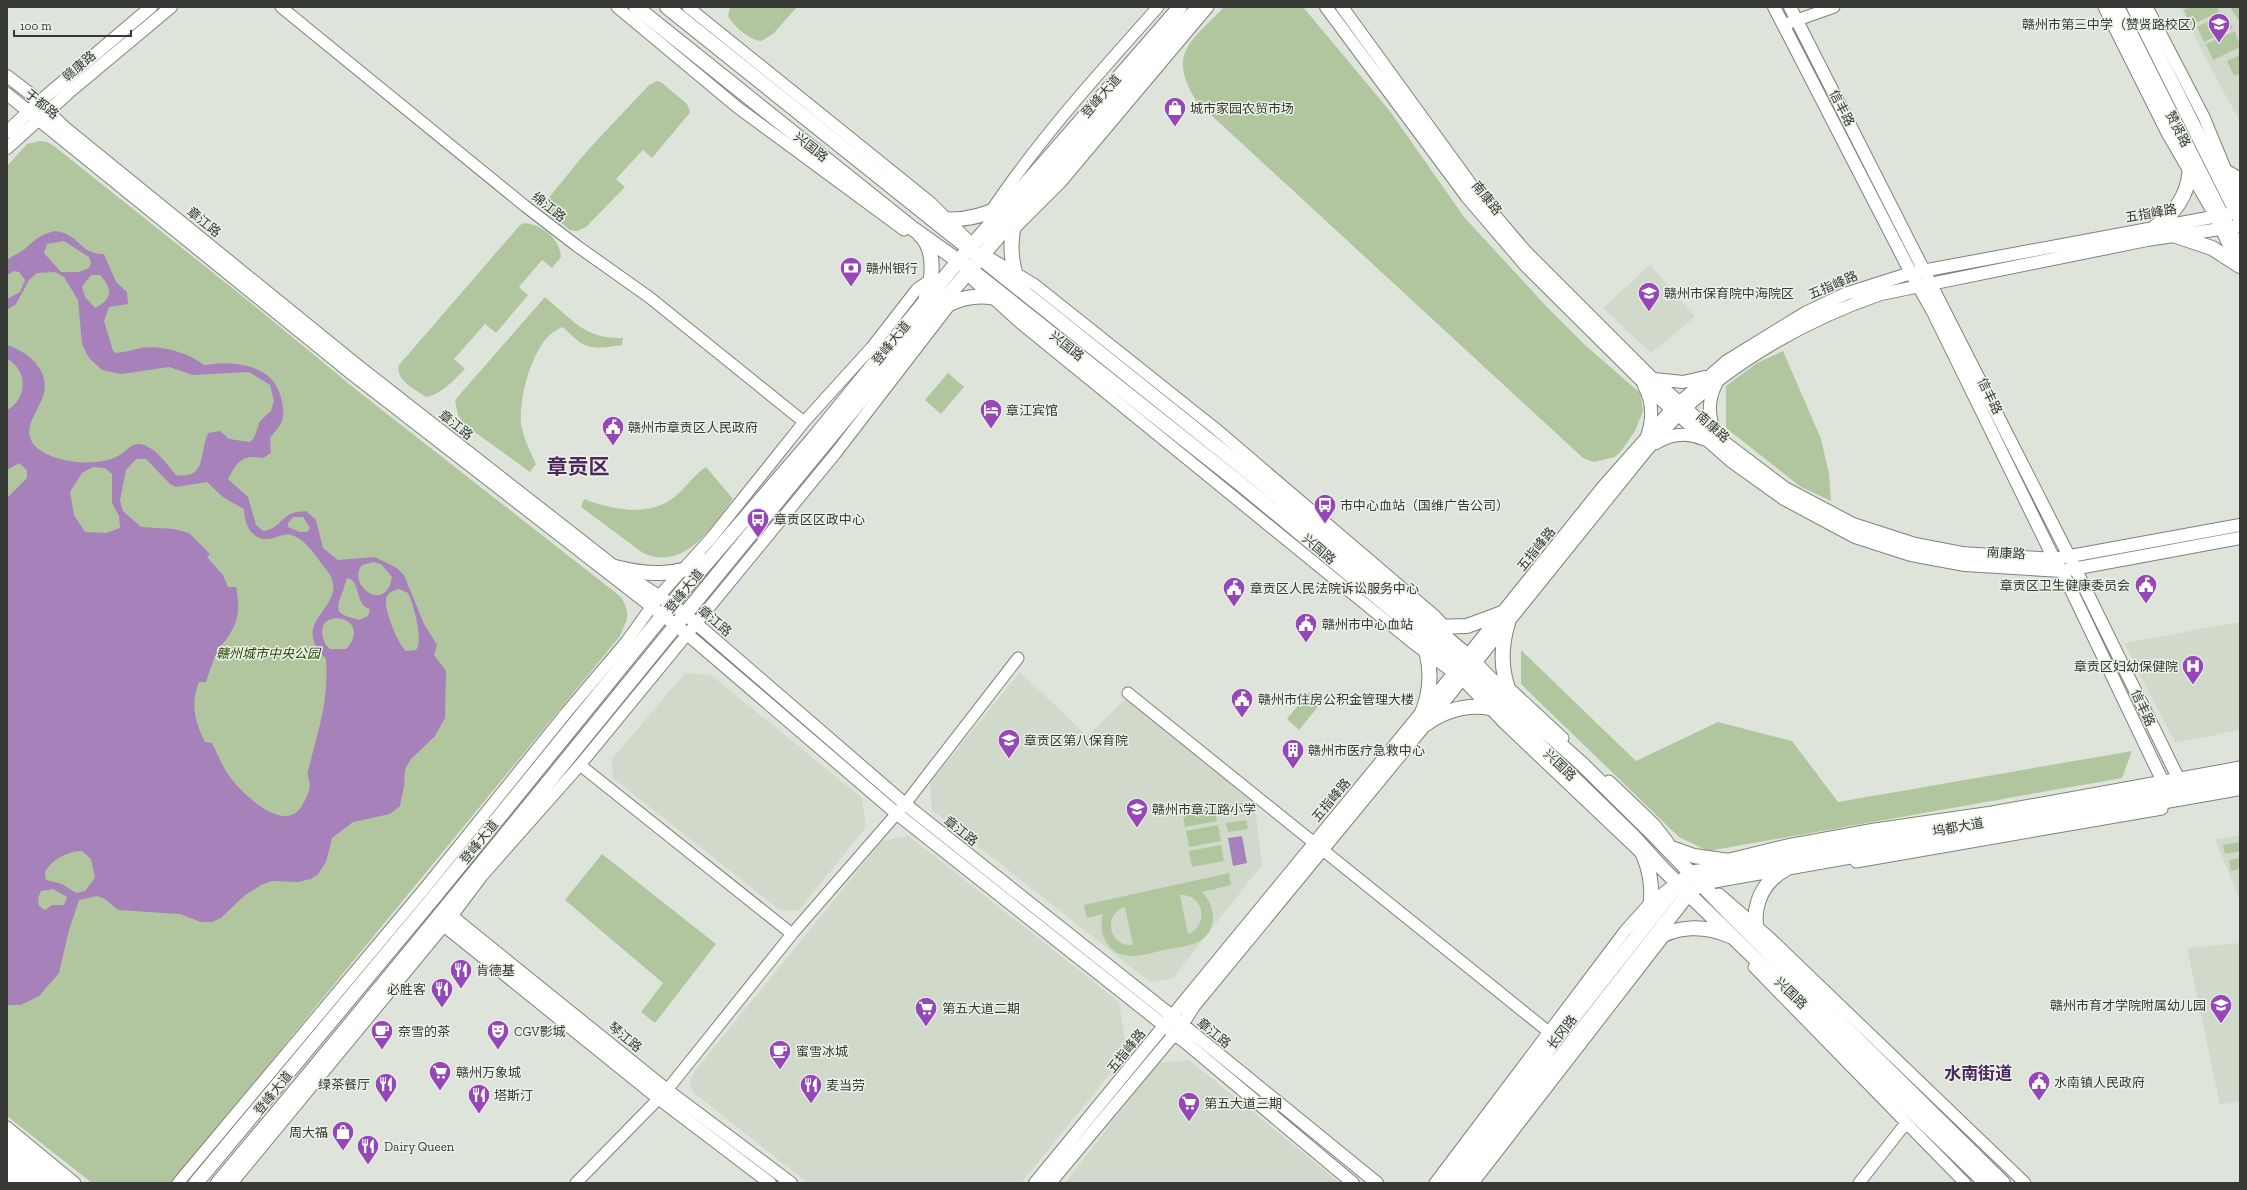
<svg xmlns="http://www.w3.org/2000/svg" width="2247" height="1190" viewBox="0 0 2247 1190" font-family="'Zilla Slab','Noto Sans SC',serif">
<rect width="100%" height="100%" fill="#dfe4db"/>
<path fill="#d1d9ca" d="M2180,7h60v114l-22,-39z
M1650,265l45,52 -44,36 -48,-45z
M2240,622v108l-65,13 -51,-100z
M1020,672l67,64 39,-37 128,101 8,65 -90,114 -22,3 -218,-172 -2,-27z
M685,673l26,2 151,123 4,29 -67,83 -18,1 -168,-133 -1,-19z
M2240,835v65l-25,-61z
M909,836l210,166 8,51 -106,130h-213l-115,-91 -3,-10 5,-11 187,-230z
M2240,943v158l-20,4 -33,-157z
M1189,1060l151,123h-275l93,-120z"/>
<path fill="#b1c69f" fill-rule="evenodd" d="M730,7h67l-24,27 -12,7c-11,-1 -28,-15 -33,-25z
M1224,7h79l86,103 75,107 82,89 38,38 56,49 3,18 -8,20 -13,19 -7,7 -21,5 -11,-4 -386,-356c-31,-49 -6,-60 27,-95z
M2190,7h27l2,5 -28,13 -7,-15z
M2230,7h10v15z
M2225,13l8,15 -29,14 -7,-15z
M2235,31l5,16 -27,13 -7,-16z
M2240,55v19l-6,2 -7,-15z
M657,81l4,1 26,22 3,8 -2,3 -36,43 -9,-8 -27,29 9,8 -39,40 -9,4 -7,-1 -22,-18 -3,-8 2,-4 40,-49 62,-66z
M39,141l8,1 7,4 192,153 113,93 262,205c10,18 7,20 -1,39l-449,547h-79l-85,-67v-950l20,-22z
M525,223c18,2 35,16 36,34l-9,11 -10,-8 -23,27 9,8 -32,38 -11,-9 -31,35 11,10c-11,11 -23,25 -39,28 -10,-8 -31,-16 -27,-32l121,-140z
M545,297c28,23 39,42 78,41l-1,7c-33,5 -36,5 -59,-18 -29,8 -44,69 -42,96 2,14 9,28 15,41l-6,8 -65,-47 -7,-10 -3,-15z
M1783,351l38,88 8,35 2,27 -30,-14 -75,-59v-42l31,-23z
M948,373l16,14 -23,27 -16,-14z
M706,467l27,32c-21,28 -49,73 -90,54l-62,-46 3,-8c30,11 66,19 93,-4 10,-9 18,-21 29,-28z
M1521,650l115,111 82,-39 74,19 46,61 294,-51 -10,27 -414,73 -29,-14 -158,-153z
M1309,692l12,11 -22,27 -12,-11z
M1243,803l2,8 -21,4 -1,-9z
M1214,805l3,16 -32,6 -3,-16z
M1246,820l2,9 -20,3 -2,-9z
M1218,825l3,16 -32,6 -3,-16z
M2240,842v9l-15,3 -2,-9z
M1221,845l3,16 -32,6 -3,-16z
M602,854l114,90 -61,79 -14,-11 22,-29 -98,-83z
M2240,858v11l-9,2 -2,-11z
M1229,873l2,12 -29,7c15,14 16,42 -6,51 -10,4 -22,5 -33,7 -12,3 -26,8 -39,5 -18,-3 -26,-24 -21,-41l-16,4 -3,-13zM1180,895c24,-1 30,30 8,39zM1125,907l8,38c-24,2 -31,-31 -8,-38z"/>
<path fill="#a781ba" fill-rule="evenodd" d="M55,231c19,2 21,13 36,21 3,1 9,2 13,2l12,28 11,10 1,12 -19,3 -5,14 9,30 3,2c9,-1 17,-3 25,-5 20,-3 48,5 63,17 29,-4 69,-2 77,33 2,7 4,18 0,25 -2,5 -8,10 -11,15l1,15 -8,5c-21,-4 -26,4 -35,21l20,18 8,28 7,6c16,-2 18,-14 30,-18 4,-2 10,-1 13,-2l10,9 7,28 15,12 37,-3 22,11 7,7 20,49 13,21 -3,10 12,16 -1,47 -10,18 -25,24 -5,10 -1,16 -4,20 -10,8 -37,8 -21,16 -6,24 -8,12 -7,5 -13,3 -26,-1 -11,4 -17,11 -23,22 -9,4h-11l-21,-8 -62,-4 -13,-11 -8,-3 -18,4 -10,30 -10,43 -20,23 -18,9h-14v-507l20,-20v-8l-8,-7 -12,7v-60c21,-12 21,-40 0,-51v-14c22,7 46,27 35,54 -6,15 -21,32 -7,47 17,17 60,21 81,11 12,-5 16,-19 32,-10 11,5 20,19 28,28 31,5 23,-22 32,-42l12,-2 9,8 21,3 4,-4 6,-17 11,-10 3,-10 -4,-16 -21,-13 -56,3 -24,-8 -48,7 -19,-4 -13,-12 -7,-14 -4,-44 -14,-23 -9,-5 -18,1 -8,7 -13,24 -9,6v-11l13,-7 5,-12 -6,-8 -5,-1 -7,4v-15c6,-5 14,-7 19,-12 10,-9 15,-14 29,-17zM64,241l25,16 2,6 -2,5 -10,4h-18l-17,-19 3,-9zM91,275h9c13,14 13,24 -5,33l-10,-11 -3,-10zM136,459h10l24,25 6,3 31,-5 17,16 20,11c0,12 5,28 20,30 11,1 19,-8 30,-3 13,5 22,21 31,32 32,38 -41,50 1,91 3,44 -8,71 -18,112 -1,5 2,10 2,15 -1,8 -7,19 -12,25 -21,19 -60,-22 -71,-38 -6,-10 -10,-20 -15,-30l-7,-1c-10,-20 -15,-38 -6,-60h7c4,-12 8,-26 16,-37 16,-21 19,-31 14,-58h-8l-5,-12 -16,-18 3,-3 -21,-21 -15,-4 -33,-2 -18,-16 -3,-11 6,-30zM93,467l12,1 7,6v29l7,13 1,12 -14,5 -21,-1 -11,-17 -4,-23 12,-19zM293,517h10l7,11 -3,4h-7l-12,-5v-4zM374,562l7,2 11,13c-6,38 -46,8 -30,-12zM348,578c13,4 7,28 22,31l-2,7 -9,4c-21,-6 -25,-6 -17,-27 3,-5 2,-11 6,-15zM399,589l9,4c5,10 16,47 8,57l-10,1c-8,-7 -21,-39 -20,-50 0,-8 7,-11 13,-12zM336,618c20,1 23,18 10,31h-16c-7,-5 -12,-22 -3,-28 2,-2 6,-2 9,-3zM82,851l9,8 4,19 -10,13 -9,2 -14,-9 -16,-4 -1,-8c7,-13 23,-21 37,-21zM53,889l14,8 -3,8h-12l-7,5 -6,-4 -1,-8 3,-7z
M1242,836l5,27 -14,3 -5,-28z"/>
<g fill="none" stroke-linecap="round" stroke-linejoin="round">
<g stroke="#7e837a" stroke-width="13">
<path id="tertiary" d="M281,7l244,199 52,40 72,51 155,125
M617,7l120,100 167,123
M688,7l242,195 39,39
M2104,7l63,126 48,83 23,50
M2147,7l57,110 36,87
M1783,25l51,-18
M991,211c49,-73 109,-139 167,-204
M1012,231l49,-49 147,-175
M988,257l46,27 182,145 219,187 13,14
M971,278l47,43 395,322 49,36 41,43 139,132
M1508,687l55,51
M1128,693l422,340
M580,765l212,169
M1609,781l45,43 14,18
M1721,861l66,-16 88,-16 117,-17 248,-45
M1856,862l306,-53
M1719,894l51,44 255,245
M1754,967l211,216
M7,1127l68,56
M178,1183l247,-295 141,-175 60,-71 34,-47 52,-58 92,-115 68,-75 45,-58 16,-11
M232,1183l220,-267 30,-40 98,-111 255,-311 117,-152
M576,1183l91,-93 125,-156 113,-130 113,-146
M1435,1183l190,-252 24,-27 23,-18
M1473,1183l192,-248
M1859,1183l47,-60"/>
</g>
<g stroke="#7e837a" stroke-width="14">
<path id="secondary" d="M1326,7l141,190 59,69 133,132 72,63 53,38 71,38 56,18 54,10 97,6 178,-33
M1342,7l143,197 40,47 127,127 67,60 66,50 68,36 62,20 47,9 92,6 186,-34
M1774,7l137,266 22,39 121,247 8,12 101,211 9,15
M1790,7l285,561 112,228
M7,76l21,16 37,36 293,238 257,201 69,46 221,191 267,212 205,167
M7,94l344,279 336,261 209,179 289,229 168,141
M7,132l32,-30 112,-95
M7,148l61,-55 103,-86
M1654,379l29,3 22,-5
M1716,384c-8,16 -8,33 0,49
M1644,386c9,16 9,33 3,50
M1656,443c15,-9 31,-11 47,-4
M444,910l223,180 124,93
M436,919l222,179 112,85
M1035,1183l414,-504 154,-192 69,-78 55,-48 78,-48 40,-19 66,-21 318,-59
M1050,1183l132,-158 12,-19 232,-282 219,-272c11,-12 22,-26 34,-38 56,-54 129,-95 202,-120l266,-54 93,-14"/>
</g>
<g stroke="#7e837a" stroke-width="16">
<path id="primary" d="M636,7l276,221 59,42 271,215 205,170 185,180 30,33 324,315
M667,7l584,467 217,182 48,49 66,59 71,70 75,78 275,271
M2117,7l123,245
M2134,7l106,212
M2213,164l27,16
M932,218c26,4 49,0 72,-13
M1015,220c-6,23 -4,47 6,69
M2156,226c24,-16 37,-41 33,-70
M920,235c16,15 13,44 6,62
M2176,236l36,12 28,18
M942,308c19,-12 42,-15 64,-7
M615,567c31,8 62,10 90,-6
M1508,623c-8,26 -8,50 4,75
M1432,627l35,-1 35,-13
M1420,635c12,26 13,51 2,78
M1426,724c24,-17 51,-22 79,-12
M1666,846l28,10 35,5
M1640,848c12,23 15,51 6,75
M1653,941c23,-16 52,-16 77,-5
M1762,943c-14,-27 -4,-59 24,-74
M7,1181l2,2
M196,1183l239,-287 250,-308 128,-149 142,-174 225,-258
M218,1183c329,-390 639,-796 981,-1176
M1449,1183l108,-145 118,-150 15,-15 550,-95
M1462,1183l223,-285 15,-15 540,-95"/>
</g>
<g stroke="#7e837a" stroke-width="17">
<path id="trunk" d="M7,1135l53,48
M7,1152l38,31
M7,1169l17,14"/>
</g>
<use href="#tertiary" stroke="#fff" stroke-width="11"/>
<use href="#secondary" stroke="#fff" stroke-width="12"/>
<use href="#primary" stroke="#fff" stroke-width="14"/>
<use href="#trunk" stroke="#fff" stroke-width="15"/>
</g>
<defs>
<g id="school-pin" transform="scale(1.15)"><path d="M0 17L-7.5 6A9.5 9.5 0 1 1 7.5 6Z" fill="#9547b7" stroke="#ecf2e8"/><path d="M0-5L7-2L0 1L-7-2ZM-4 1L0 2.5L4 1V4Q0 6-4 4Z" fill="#fff"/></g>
<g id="shop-pin" transform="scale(1.15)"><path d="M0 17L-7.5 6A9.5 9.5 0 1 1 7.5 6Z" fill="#9547b7" stroke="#ecf2e8"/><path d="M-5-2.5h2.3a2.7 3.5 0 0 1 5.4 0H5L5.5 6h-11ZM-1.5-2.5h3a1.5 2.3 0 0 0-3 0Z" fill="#fff"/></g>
<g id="bank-pin" transform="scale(1.15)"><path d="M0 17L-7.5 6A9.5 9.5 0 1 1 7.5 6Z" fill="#9547b7" stroke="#ecf2e8"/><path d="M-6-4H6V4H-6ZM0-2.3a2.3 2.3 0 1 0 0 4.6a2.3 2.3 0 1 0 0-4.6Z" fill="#fff"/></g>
<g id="hotel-pin" transform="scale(1.15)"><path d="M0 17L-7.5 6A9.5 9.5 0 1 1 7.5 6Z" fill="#9547b7" stroke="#ecf2e8"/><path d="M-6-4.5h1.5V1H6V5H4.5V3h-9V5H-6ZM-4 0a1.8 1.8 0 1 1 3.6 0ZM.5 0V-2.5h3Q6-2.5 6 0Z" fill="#fff"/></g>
<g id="civic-pin" transform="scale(1.15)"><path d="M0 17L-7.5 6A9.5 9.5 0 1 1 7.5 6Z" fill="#9547b7" stroke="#ecf2e8"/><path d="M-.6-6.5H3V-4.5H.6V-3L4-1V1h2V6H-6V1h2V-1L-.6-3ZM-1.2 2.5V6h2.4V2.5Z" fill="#fff"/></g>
<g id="bus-pin" transform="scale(1.15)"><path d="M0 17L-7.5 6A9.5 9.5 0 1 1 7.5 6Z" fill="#9547b7" stroke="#ecf2e8"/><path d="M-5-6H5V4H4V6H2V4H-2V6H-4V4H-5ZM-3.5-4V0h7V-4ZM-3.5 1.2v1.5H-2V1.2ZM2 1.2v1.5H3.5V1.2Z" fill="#fff"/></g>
<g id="hospital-pin" transform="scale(1.15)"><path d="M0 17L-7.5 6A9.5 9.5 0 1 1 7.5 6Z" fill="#9547b7" stroke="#ecf2e8"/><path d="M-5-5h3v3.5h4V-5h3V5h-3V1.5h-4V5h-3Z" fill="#fff"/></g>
<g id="building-pin" transform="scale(1.15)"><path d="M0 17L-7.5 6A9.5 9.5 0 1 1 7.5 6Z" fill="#9547b7" stroke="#ecf2e8"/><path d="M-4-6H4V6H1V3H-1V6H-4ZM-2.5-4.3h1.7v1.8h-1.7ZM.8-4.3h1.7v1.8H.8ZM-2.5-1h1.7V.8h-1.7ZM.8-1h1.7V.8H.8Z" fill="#fff"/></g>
<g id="restaurant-pin" transform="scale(1.15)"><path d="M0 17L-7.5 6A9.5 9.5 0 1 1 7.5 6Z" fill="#9547b7" stroke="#ecf2e8"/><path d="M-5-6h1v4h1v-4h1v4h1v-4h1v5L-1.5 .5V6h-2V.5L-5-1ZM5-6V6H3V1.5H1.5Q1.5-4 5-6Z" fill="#fff"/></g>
<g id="supermarket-pin" transform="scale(1.15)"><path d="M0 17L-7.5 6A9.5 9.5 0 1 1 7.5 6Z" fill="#9547b7" stroke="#ecf2e8"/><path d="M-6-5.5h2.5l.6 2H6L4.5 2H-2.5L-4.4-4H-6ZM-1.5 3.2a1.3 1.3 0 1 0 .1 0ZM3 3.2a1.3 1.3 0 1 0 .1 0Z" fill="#fff"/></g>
<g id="cafe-pin" transform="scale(1.15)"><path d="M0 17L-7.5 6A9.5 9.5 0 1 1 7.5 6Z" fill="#9547b7" stroke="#ecf2e8"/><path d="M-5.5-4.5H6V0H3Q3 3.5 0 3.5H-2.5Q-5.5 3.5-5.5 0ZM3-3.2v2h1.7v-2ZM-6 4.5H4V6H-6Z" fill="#fff"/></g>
<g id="theatre-pin" transform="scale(1.15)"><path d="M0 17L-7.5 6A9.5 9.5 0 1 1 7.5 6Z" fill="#9547b7" stroke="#ecf2e8"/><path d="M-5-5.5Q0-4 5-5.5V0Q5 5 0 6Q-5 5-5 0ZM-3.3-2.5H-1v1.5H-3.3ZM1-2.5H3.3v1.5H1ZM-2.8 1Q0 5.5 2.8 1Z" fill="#fff"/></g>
</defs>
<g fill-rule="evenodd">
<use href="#school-pin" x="2219" y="24"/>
<use href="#shop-pin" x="1175" y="108"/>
<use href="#bank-pin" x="851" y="268"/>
<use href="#school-pin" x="1649" y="293"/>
<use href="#hotel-pin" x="991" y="410"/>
<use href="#civic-pin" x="613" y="427"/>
<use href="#bus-pin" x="1325" y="505"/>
<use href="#bus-pin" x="758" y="519"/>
<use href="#civic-pin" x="2146" y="585"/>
<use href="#civic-pin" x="1234" y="588"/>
<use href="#civic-pin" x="1306" y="624"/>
<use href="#hospital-pin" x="2193" y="666"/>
<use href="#civic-pin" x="1242" y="699"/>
<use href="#school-pin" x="1009" y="740"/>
<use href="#building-pin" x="1293" y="750"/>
<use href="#school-pin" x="1137" y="809"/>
<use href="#restaurant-pin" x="461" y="970"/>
<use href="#restaurant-pin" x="442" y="989"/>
<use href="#school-pin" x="2221" y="1005"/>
<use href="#supermarket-pin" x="926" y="1008"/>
<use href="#cafe-pin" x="382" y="1031"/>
<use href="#theatre-pin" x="498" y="1031"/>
<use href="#cafe-pin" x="780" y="1051"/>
<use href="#supermarket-pin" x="440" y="1072"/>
<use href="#civic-pin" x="2039" y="1082"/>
<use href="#restaurant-pin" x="386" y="1084"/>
<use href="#restaurant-pin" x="811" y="1085"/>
<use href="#restaurant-pin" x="479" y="1095"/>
<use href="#supermarket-pin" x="1189" y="1103"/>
<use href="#shop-pin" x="343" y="1132"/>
<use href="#restaurant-pin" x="368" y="1146"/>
</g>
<g text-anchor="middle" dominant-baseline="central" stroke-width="3" stroke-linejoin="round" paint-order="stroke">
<g font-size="13" fill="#373935" stroke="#ecf2e8" text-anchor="start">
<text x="2204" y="24" text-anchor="end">赣州市第三中学（赞贤路校区）</text>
<text x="1190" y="108">城市家园农贸市场</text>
<text x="866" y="268">赣州银行</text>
<text x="1664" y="293">赣州市保育院中海院区</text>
<text x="1006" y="410">章江宾馆</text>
<text x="628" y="427">赣州市章贡区人民政府</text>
<text x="1340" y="505">市中心血站（国维广告公司）</text>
<text x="774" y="519">章贡区区政中心</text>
<text x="2130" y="585" text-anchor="end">章贡区卫生健康委员会</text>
<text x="1250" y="588">章贡区人民法院诉讼服务中心</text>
<text x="1322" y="624">赣州市中心血站</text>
<text x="2178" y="666" text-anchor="end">章贡区妇幼保健院</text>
<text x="1258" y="699">赣州市住房公积金管理大楼</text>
<text x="1024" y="740">章贡区第八保育院</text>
<text x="1308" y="750">赣州市医疗急救中心</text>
<text x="1152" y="809">赣州市章江路小学</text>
<text x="476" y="970">肯德基</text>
<text x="426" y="989" text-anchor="end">必胜客</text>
<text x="2206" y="1005" text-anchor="end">赣州市育才学院附属幼儿园</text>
<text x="942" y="1008">第五大道二期</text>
<text x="398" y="1031">奈雪的茶</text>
<text x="514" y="1031">CGV影城</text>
<text x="796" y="1051">蜜雪冰城</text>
<text x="456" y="1072">赣州万象城</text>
<text x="2054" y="1082">水南镇人民政府</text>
<text x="370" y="1084" text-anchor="end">绿茶餐厅</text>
<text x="826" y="1085">麦当劳</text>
<text x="494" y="1095">塔斯汀</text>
<text x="1204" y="1103">第五大道三期</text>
<text x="328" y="1132" text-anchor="end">周大福</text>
<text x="384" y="1146">Dairy Queen</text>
</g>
<g font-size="13" fill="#373935" stroke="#ecf2e8">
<text transform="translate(79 66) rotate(-40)">赣康路</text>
<text transform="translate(1101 96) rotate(-49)">登峰大道</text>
<text transform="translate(42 104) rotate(39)">于都路</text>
<text transform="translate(1842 108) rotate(63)">信丰路</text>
<text transform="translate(2178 129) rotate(63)">赞贤路</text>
<text transform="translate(811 147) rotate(38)">兴国路</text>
<text transform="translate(1487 198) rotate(51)">南康路</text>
<text transform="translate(549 207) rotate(38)">绵江路</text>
<text transform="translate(2151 213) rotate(-10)">五指峰路</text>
<text transform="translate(204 222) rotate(39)">章江路</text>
<text transform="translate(1833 285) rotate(-23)">五指峰路</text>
<text transform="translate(891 343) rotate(-51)">登峰大道</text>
<text transform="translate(1067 346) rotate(38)">兴国路</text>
<text transform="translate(1990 396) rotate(64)">信丰路</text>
<text transform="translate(456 425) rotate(38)">章江路</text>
<text transform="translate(1713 427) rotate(41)">南康路</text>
<text transform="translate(1319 549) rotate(40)">兴国路</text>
<text transform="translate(1536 549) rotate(-51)">五指峰路</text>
<text transform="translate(2006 553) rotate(3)">南康路</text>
<text transform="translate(684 591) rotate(-51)">登峰大道</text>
<text transform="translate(715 621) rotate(40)">章江路</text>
<text transform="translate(2143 708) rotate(65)">信丰路</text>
<text transform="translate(1560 765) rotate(44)">兴国路</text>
<text transform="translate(1331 800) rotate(-50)">五指峰路</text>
<text transform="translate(1958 827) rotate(-10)">坞都大道</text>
<text transform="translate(961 831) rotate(38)">章江路</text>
<text transform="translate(479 842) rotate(-51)">登峰大道</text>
<text transform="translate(1791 993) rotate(44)">兴国路</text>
<text transform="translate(1562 1032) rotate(-52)">长冈路</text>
<text transform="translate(1214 1033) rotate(39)">章江路</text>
<text transform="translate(625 1037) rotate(39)">琴江路</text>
<text transform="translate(1126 1051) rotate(-51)">五指峰路</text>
<text transform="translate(273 1093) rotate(-51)">登峰大道</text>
</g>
<g font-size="13" font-style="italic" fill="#274400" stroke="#ecf2e8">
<text x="268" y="653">赣州城市中央公园</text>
</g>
<g font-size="17" font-weight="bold" fill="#4c265d" stroke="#ecf2e8">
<text x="1978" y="1073">水南街道</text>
</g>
<g font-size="21" font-weight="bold" fill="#4c265d" stroke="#ecf2e8">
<text x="578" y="466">章贡区</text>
</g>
</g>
<rect width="2247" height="1190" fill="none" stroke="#373935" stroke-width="16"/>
<path d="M14 30v6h117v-6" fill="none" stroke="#373935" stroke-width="2"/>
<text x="20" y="30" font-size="12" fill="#373935" stroke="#ecf2e8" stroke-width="3" paint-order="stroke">100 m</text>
</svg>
